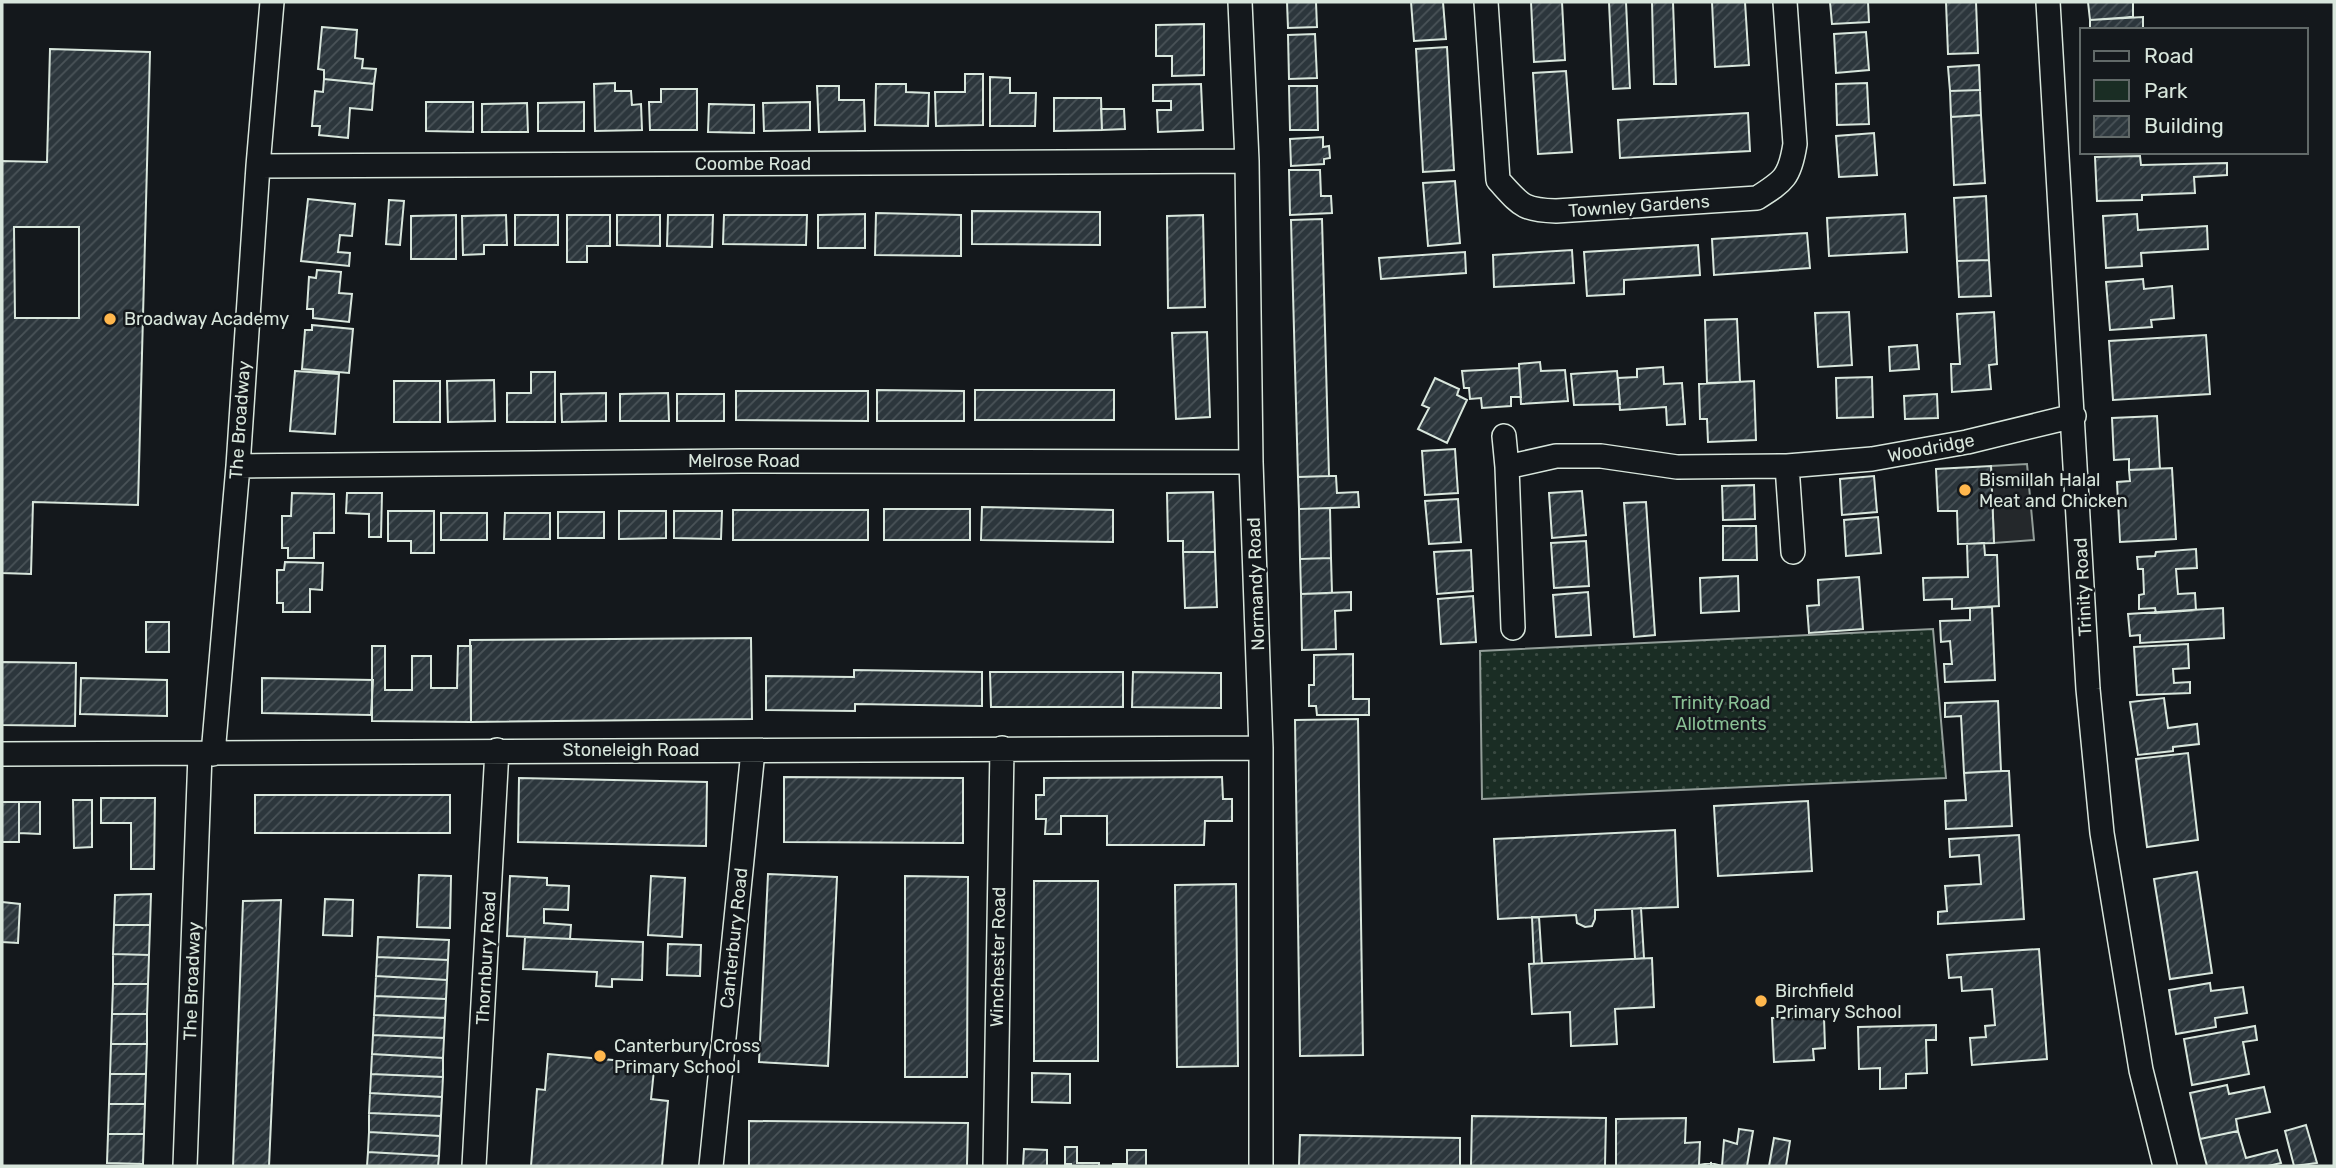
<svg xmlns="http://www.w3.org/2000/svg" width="2336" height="1168" viewBox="0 0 2336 1168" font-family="Rubik,sans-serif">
<defs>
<pattern id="green-dots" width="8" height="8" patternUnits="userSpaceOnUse" patternTransform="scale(1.75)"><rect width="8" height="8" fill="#1a2d24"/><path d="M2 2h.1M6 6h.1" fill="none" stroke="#3b4b43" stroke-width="1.8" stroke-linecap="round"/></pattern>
<pattern id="building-hatch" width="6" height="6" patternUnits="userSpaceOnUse" patternTransform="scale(1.75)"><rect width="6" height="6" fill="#2c363c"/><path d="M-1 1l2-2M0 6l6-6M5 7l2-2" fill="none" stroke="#4a5358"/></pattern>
</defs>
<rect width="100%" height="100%" fill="#14181c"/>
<path fill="url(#green-dots)" stroke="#939e99" stroke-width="2" d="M1933,629l13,149 -464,21 -2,-148z"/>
<path fill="#24282b" stroke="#939e99" stroke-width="2" d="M2027,464l7,76 -40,3 -3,-77z"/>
<path fill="url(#building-hatch)" stroke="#d8e6dc" stroke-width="2" fill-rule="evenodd" d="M1287,2h29l1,25 -29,1z
M1411,2h32l3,37 -32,2z
M1531,2h31l3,58 -31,2z
M1609,2h17l4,86 -17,1z
M1652,2h21l3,82h-22z
M1712,2h33l4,63 -34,2z
M1830,2h38l1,20 -37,2z
M1946,2h30l2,51 -30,1z
M2088,2h45v15l-43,3z
M2143,17v13h-53v-10z
M1204,24v51l-32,1v-20h-16v-31z
M322,27l35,3 -2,28 8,1 -1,9 14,1 -2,15 -50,-5v-9l-6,-1z
M1866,32l3,38 -33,3 -2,-39z
M1315,34l2,44 -28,1 -1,-44z
M1447,47l7,123 -31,2 -7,-123z
M50,49l100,3 -12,453 -105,-3 -2,72 -29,-1v-412l45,1zM14,227h65v91h-64z
M1979,65l1,25 -30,1 -2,-24z
M1566,71l6,81 -34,2 -5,-81z
M965,74h18v51l-47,1 -1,-34h30z
M990,77l20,1v15h26l-1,33h-45z
M324,79l50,5 -2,26 -22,-2 -2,30 -29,-3 1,-9h-8l3,-35 8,1z
M615,83v8h16l1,14 9,-1 1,26 -47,1 -1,-47z
M1867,83l2,41 -32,1 -1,-41z
M876,84h30v8l23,1 -1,33 -53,-1z
M1201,84l2,46 -45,2 -1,-22h14v-9h-18v-16z
M817,86h22v14h25l1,31 -46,1z
M1289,86h28l1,44h-28z
M661,89h36v41h-47l-1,-28h12z
M1980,90l1,25 -30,2 -1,-26z
M1054,98h47l1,32 -48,1z
M426,102h47v30l-47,-1z
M584,102v29h-46v-28z
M810,102v28l-46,1 -1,-28z
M527,103l1,29h-46v-28z
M709,104l45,1v28l-46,-1z
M1101,109h23l1,20 -23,1z
M1748,113l2,38 -130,7 -2,-38z
M1981,115l4,68 -31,2 -3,-68z
M1874,133l3,42 -38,2 -3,-41z
M1323,137v10l6,-1 1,12 -6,1v5l-33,2 -1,-27z
M2140,156l1,9 86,-2v12l-33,2 1,16 -53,2v5l-45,1 -2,-44z
M1289,170h31l1,26h10l1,17 -42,2z
M1455,181l5,62 -32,3 -5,-63z
M1986,196l3,64 -32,1 -3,-63z
M308,199l47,5 -3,32 -12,-1 -2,17 12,1 -1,13 -48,-5z
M389,200l15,1 -4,44 -14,-1z
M972,211l128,1v33l-128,-1z
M876,213l85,2v41l-86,-1z
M865,214v34h-47v-33z
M1905,214l2,38 -78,4 -2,-38z
M2137,214l1,16 69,-4 1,23 -67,4 1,13 -36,2 -3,-52z
M456,215v44h-45v-43z
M506,215l1,30h-23v9l-21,1 -1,-39z
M515,215h43v30h-43z
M567,215h43v31h-23v16h-20z
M617,215h43v31l-43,-1z
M668,215h45l-1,32 -45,-1z
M724,215h83l-1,30 -83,-1z
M1203,215l2,92 -37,1 -1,-92z
M1322,219l7,257 -31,1 -7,-257z
M1807,233l3,35 -96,7 -2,-36z
M1698,245l2,30 -76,5v14l-37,2 -3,-44z
M1572,250l2,33 -80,4 -1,-32z
M1465,252l1,21 -85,6 -2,-21z
M1989,260l2,36 -32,1 -2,-36z
M317,270l24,2 -2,21 13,1 -3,28 -36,-4v-9h-6l2,-32 7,1z
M2143,279l1,10 28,-3 2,32 -23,2 1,7 -42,3 -4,-48z
M1849,312l3,53 -34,2 -3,-54z
M1994,312l3,52 -8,1 2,24 -39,3 -1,-28h9l-3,-50z
M1737,319l3,63 -33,1 -2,-63z
M312,325l41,4 -4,44 -47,-4 3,-39h7z
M1207,332l3,85 -34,2 -4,-86z
M2206,335l4,59 -97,6 -4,-59z
M1917,345l2,24 -29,2 -1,-24z
M1540,362l1,9 24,-1 3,31 -47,3 -2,-40z
M1663,367l1,17 18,-1 3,41 -18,1 -1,-18 -46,3 -2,-32 19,-1v-8z
M1519,368l2,29h-10v9l-29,2 -1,-10 -11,1 -1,-11h-5l-2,-17z
M295,371l44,3 -4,60 -45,-3z
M1617,371l3,33 -46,1 -3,-31z
M531,372h24v50h-48v-29h24z
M1872,377l1,40 -36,1 -1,-40z
M1435,378l24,11 -2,6 10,5 -20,43 -29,-14 11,-21 -7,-3z
M494,380l1,41 -47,1 -1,-41z
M394,381h46v41h-46z
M1754,381l2,59 -48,2 -1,-23h-7l-1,-35z
M877,390l87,1v30h-87z
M975,390h139v30h-139z
M736,391h132v30l-132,-1z
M606,393v28l-44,1 -1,-28z
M668,393l1,28h-49v-27z
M677,394h47v27h-47z
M1937,394l1,24 -33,1 -1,-23z
M2157,416l3,53 -31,1v-11l-15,1 -2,-42z
M1455,449l3,44 -33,2 -3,-44z
M1991,466l3,77 -36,1 -1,-33h-19l-2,-42z
M2172,468l4,71 -56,3 -3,-60 13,-1 -1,-11z
M1329,476h7l1,17 21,-1 1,15 -60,2 -1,-32z
M1874,476l3,36 -35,3 -2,-36z
M1754,485l1,34 -32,1 -1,-34z
M1582,491l4,44 -34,3 -3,-45z
M1213,492l2,60h-32v-11h-15l-1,-48z
M292,493l42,1v39h-20v25h-26v-10h-6v-32h9z
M347,493h35l-1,44h-12v-23l-23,-1z
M1458,499l3,43 -32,2 -4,-43z
M1646,502l9,133 -21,2 -10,-134z
M982,507l131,3v32l-132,-2z
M1330,508l1,50 -31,1 -1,-50z
M884,509h86v31h-86z
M733,510h135v30h-135z
M388,511h46v42h-23v-12h-23z
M619,511h47v27l-47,1z
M674,511h48l-1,28 -47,-1z
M558,512h46v26h-46z
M441,513h46v27h-46z
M505,513h45v26h-46z
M1878,517l3,36 -35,3 -2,-36z
M1723,526h33l1,34h-34z
M1586,541l3,45 -35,2 -3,-45z
M1984,543l1,12h12l2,51 -47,3v-10l-28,1 -1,-22 45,-1 -1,-33z
M2196,549l1,19 -21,1 2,25 17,-1 1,17 -40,3 -1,-5 -16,1v-14l5,-1 -1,-25h-5l-1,-12 18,-1 1,-4z
M1471,550l2,41 -36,3 -3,-42z
M1183,552h32l2,55 -32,1z
M1331,558l1,35 -31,1 -1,-35z
M285,562l38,1 -1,27 -12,-1v23h-27v-9h-6v-33h7z
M1738,576l1,35 -38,2 -1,-35z
M1859,577l4,52 -54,4 -2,-27 12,-1 -1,-25z
M1351,592v18l-16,1 1,38 -34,1 -1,-56z
M1588,592l3,43 -35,2 -3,-42z
M1473,596l3,46 -35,2 -3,-45z
M1992,607l3,73 -50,2 -1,-18h8l-2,-23 -9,1 -1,-21 30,-1v-12z
M2223,608l1,30 -84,5v-8l-10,1 -2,-22z
M146,622h23v30h-23z
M751,638l1,81 -281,3 -1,-82z
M2188,644l1,24 -16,1 1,14 16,-1v11l-53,2 -3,-48z
M372,646h13v44h27v-34h19v32h26l1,-42h13v76l-99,-1z
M1353,654v45h16v16h-52l-1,-9h-7v-21h5v-30z
M2,662l74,1 -1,63 -73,-1z
M854,670l128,2v34l-127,-2v7l-89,-1v-34l88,1z
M990,672h133v35h-132z
M1133,672l88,1v35l-89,-1z
M81,678l86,2v36l-87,-2z
M262,678l111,2 -2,35 -109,-2z
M2164,698l4,30 29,-4 2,20 -26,3v4l-35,4 -8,-53z
M1998,701l3,70 -37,2 -3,-57 -16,1v-14z
M1358,719l5,336 -63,1 -5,-336z
M2188,753l10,87 -51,7 -11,-88z
M2001,771h8l3,55 -66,3 -1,-28 21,-1 -2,-27z
M784,777l179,1v65l-179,-1z
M1222,777l1,22h9v22h-27l-1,24h-97v-29h-46v18h-16l1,-15h-10v-24h8v-17z
M519,778l188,4 -1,64 -188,-4z
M255,795h195v38h-195z
M101,798h54l-1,71h-23v-46h-30z
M73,800h19v47l-18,1z
M1808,801l4,70 -94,5 -4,-70z
M2,802h17v40h-17z
M19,802h21v32l-21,-1z
M1675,830l3,77 -83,3v9l-3,7 -7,1 -8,-4 -1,-8 -78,4 -4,-80z
M2019,835l5,84 -86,5v-12l9,-1 -2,-25 36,-2 -2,-29 -29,2 -1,-18z
M2197,872l15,101 -42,6 -16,-100z
M768,874l69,3 -9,189 -69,-4z
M419,875l32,1 -1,52 -33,-1z
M510,876l37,2v7l22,1 -1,24 -24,-1v14l27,2 -1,14 -63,-3z
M651,876l34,2 -3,59 -34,-2z
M905,876l63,1 -1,200h-62z
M1034,881h64v180h-64z
M1236,884l2,182 -61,1 -2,-182z
M151,894l-1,31h-36l1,-30z
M325,899l28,1 -1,36 -29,-1z
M281,900l-12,266h-36l10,-265z
M2,902l18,2 -2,39 -16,-1z
M1641,908l3,50 -9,1 -3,-50z
M1532,917h7l3,47h-8z
M114,925h36l-1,30 -36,-1z
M378,937l71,3 -1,20 -71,-3z
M525,937l118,5 -1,38 -30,-1v8l-16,-1 1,-14 -74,-3z
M668,944l33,1 -1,31 -33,-1z
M2039,949l8,110 -75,6 -2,-27 16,-1 -1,-11 10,-1 -3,-36 -30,2 -1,-14 -12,1 -2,-23z
M113,954l36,1 -1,29h-35z
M377,957l71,3 -1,20 -71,-4z
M1652,958l2,49 -39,2 2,35 -46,2 -1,-34 -38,2 -3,-50z
M376,976l71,4 -1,19 -71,-3z
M2210,983l1,8 32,-4 4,26 -32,5 1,9 -40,7 -7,-44z
M113,984h35l-1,30h-35z
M375,996l71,3 -1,19 -71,-3z
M112,1014h35v30h-36z
M374,1015l71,3 -1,20 -71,-3z
M1824,1017l1,31 -12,1 1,11 -40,2 -2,-44z
M1936,1025v15h-10l1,33 -21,1v14l-26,1v-21l-21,1 -1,-42z
M2255,1026l2,14 -14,2 6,32 -57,11 -8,-46z
M373,1035l71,3 -1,20 -71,-4z
M111,1044h36l-1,30h-36z
M372,1054l71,4v19l-72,-3z
M548,1054l86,8 -1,7 21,1 -3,29 17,2 -6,65h-131l6,-77 8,1z
M1032,1073l38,1v29l-38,-1z
M110,1074h36l-1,30h-36z
M371,1074l72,3 -1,20 -72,-4z
M2227,1085l2,9 35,-7 6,25 -34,7 2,12 -38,8 -10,-46z
M370,1093l72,4 -1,19 -72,-3z
M109,1104h36l-1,30h-36z
M369,1113l72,3 -1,20 -71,-4z
M1472,1116l134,2 -1,48h-134z
M1686,1118l-1,25 15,-1 -1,23 12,-2v3h-95v-47z
M749,1121l219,2 -1,43h-218z
M2306,1125l11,38 -23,3 -9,-35z
M1739,1129l14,2 -6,35h-36v-3l11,3 2,-26 13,4z
M2238,1131l8,27 31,-8 4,13 -13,3h-61l-7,-27z
M369,1132l71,4 -1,20 -71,-4z
M108,1134h36l-1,30 -36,-1z
M1300,1135l160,3v28h-161z
M1774,1138l16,3 -4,25h-17z
M1065,1147h12v16h22v3h-28v-2h-6z
M1024,1149l23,1v16h-24z
M1127,1150h19v16h-33v-2h14z
M368,1152l71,4 -1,10h-71z"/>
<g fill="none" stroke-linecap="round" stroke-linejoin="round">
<g stroke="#d8e6dc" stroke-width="26">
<path id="minor" d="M1240,2l7,159 4,301 10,286v418
M1486,2l12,178c23,25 24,30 58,31l201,-13c27,-17 33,-21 38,-54l-10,-142
M2048,2l40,687 14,144 39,237 24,96
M258,166l989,-5
M1504,436l3,31
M238,466l503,-5 510,1
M1787,466l6,86
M1513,628l-6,-161 49,-11h45l76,11 110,-1 85,-7 95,-17 107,-26
M2,754l1259,-6
M213,754l25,-288 20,-300 14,-164
M185,1166l15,-412
M474,1166l23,-416
M711,1166l42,-415
M995,1166l7,-418"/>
</g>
<use href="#minor" stroke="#14181c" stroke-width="23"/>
</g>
<g fill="#ffb74d" stroke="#14181c" stroke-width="2.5">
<circle cx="110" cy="319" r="7"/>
<circle cx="1965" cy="490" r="7"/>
<circle cx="1761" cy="1001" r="7"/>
<circle cx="600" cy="1056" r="7"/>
</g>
<g text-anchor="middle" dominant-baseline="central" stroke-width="5" stroke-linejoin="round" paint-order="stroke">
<g font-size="18" fill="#d8e6dc" stroke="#14181c">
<text x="753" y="164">Coombe Road</text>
<text transform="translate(1639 206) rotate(-4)">Townley Gardens</text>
<text transform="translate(240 420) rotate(-86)">The Broadway</text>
<text transform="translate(1931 448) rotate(-11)">Woodridge</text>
<text x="744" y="461">Melrose Road</text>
<text transform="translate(1256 584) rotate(-92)">Normandy Road</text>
<text transform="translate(2083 587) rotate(-93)">Trinity Road</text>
<text x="631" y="750">Stoneleigh Road</text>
<text transform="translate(734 938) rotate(-84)">Canterbury Road</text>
<text transform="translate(998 957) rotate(-89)">Winchester Road</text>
<text transform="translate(486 958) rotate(-87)">Thornbury Road</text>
<text transform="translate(192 981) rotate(-88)">The Broadway</text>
</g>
<g font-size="18" fill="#d8e6dc" stroke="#14181c" text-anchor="start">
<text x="124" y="319">Broadway Academy</text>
<text x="1979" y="480">Bismillah Halal<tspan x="1979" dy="21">Meat and Chicken</tspan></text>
<text x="1775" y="991">Birchfield<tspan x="1775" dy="21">Primary School</tspan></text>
<text x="614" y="1046">Canterbury Cross<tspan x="614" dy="21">Primary School</tspan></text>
</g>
<g font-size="18" fill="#8ac095" stroke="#14181c">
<text x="1721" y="703">Trinity Road<tspan x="1721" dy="21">Allotments</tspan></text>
</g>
</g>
<rect width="2336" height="1168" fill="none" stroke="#d8e6dc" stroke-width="7"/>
<rect x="2080" y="28" width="228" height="126" fill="#14181c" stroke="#626a69" stroke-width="2"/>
<rect x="2094" y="51" width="35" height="10" fill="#14181c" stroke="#626a69" stroke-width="2"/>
<text x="2144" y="63" font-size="21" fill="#d8e6dc">Road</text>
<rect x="2094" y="80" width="35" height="21" fill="#1a2d24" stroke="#626a69" stroke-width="2"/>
<text x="2144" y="98" font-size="21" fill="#d8e6dc">Park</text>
<rect x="2094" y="116" width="35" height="21" fill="url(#building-hatch)" stroke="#626a69" stroke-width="2"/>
<text x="2144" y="133" font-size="21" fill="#d8e6dc">Building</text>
</svg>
